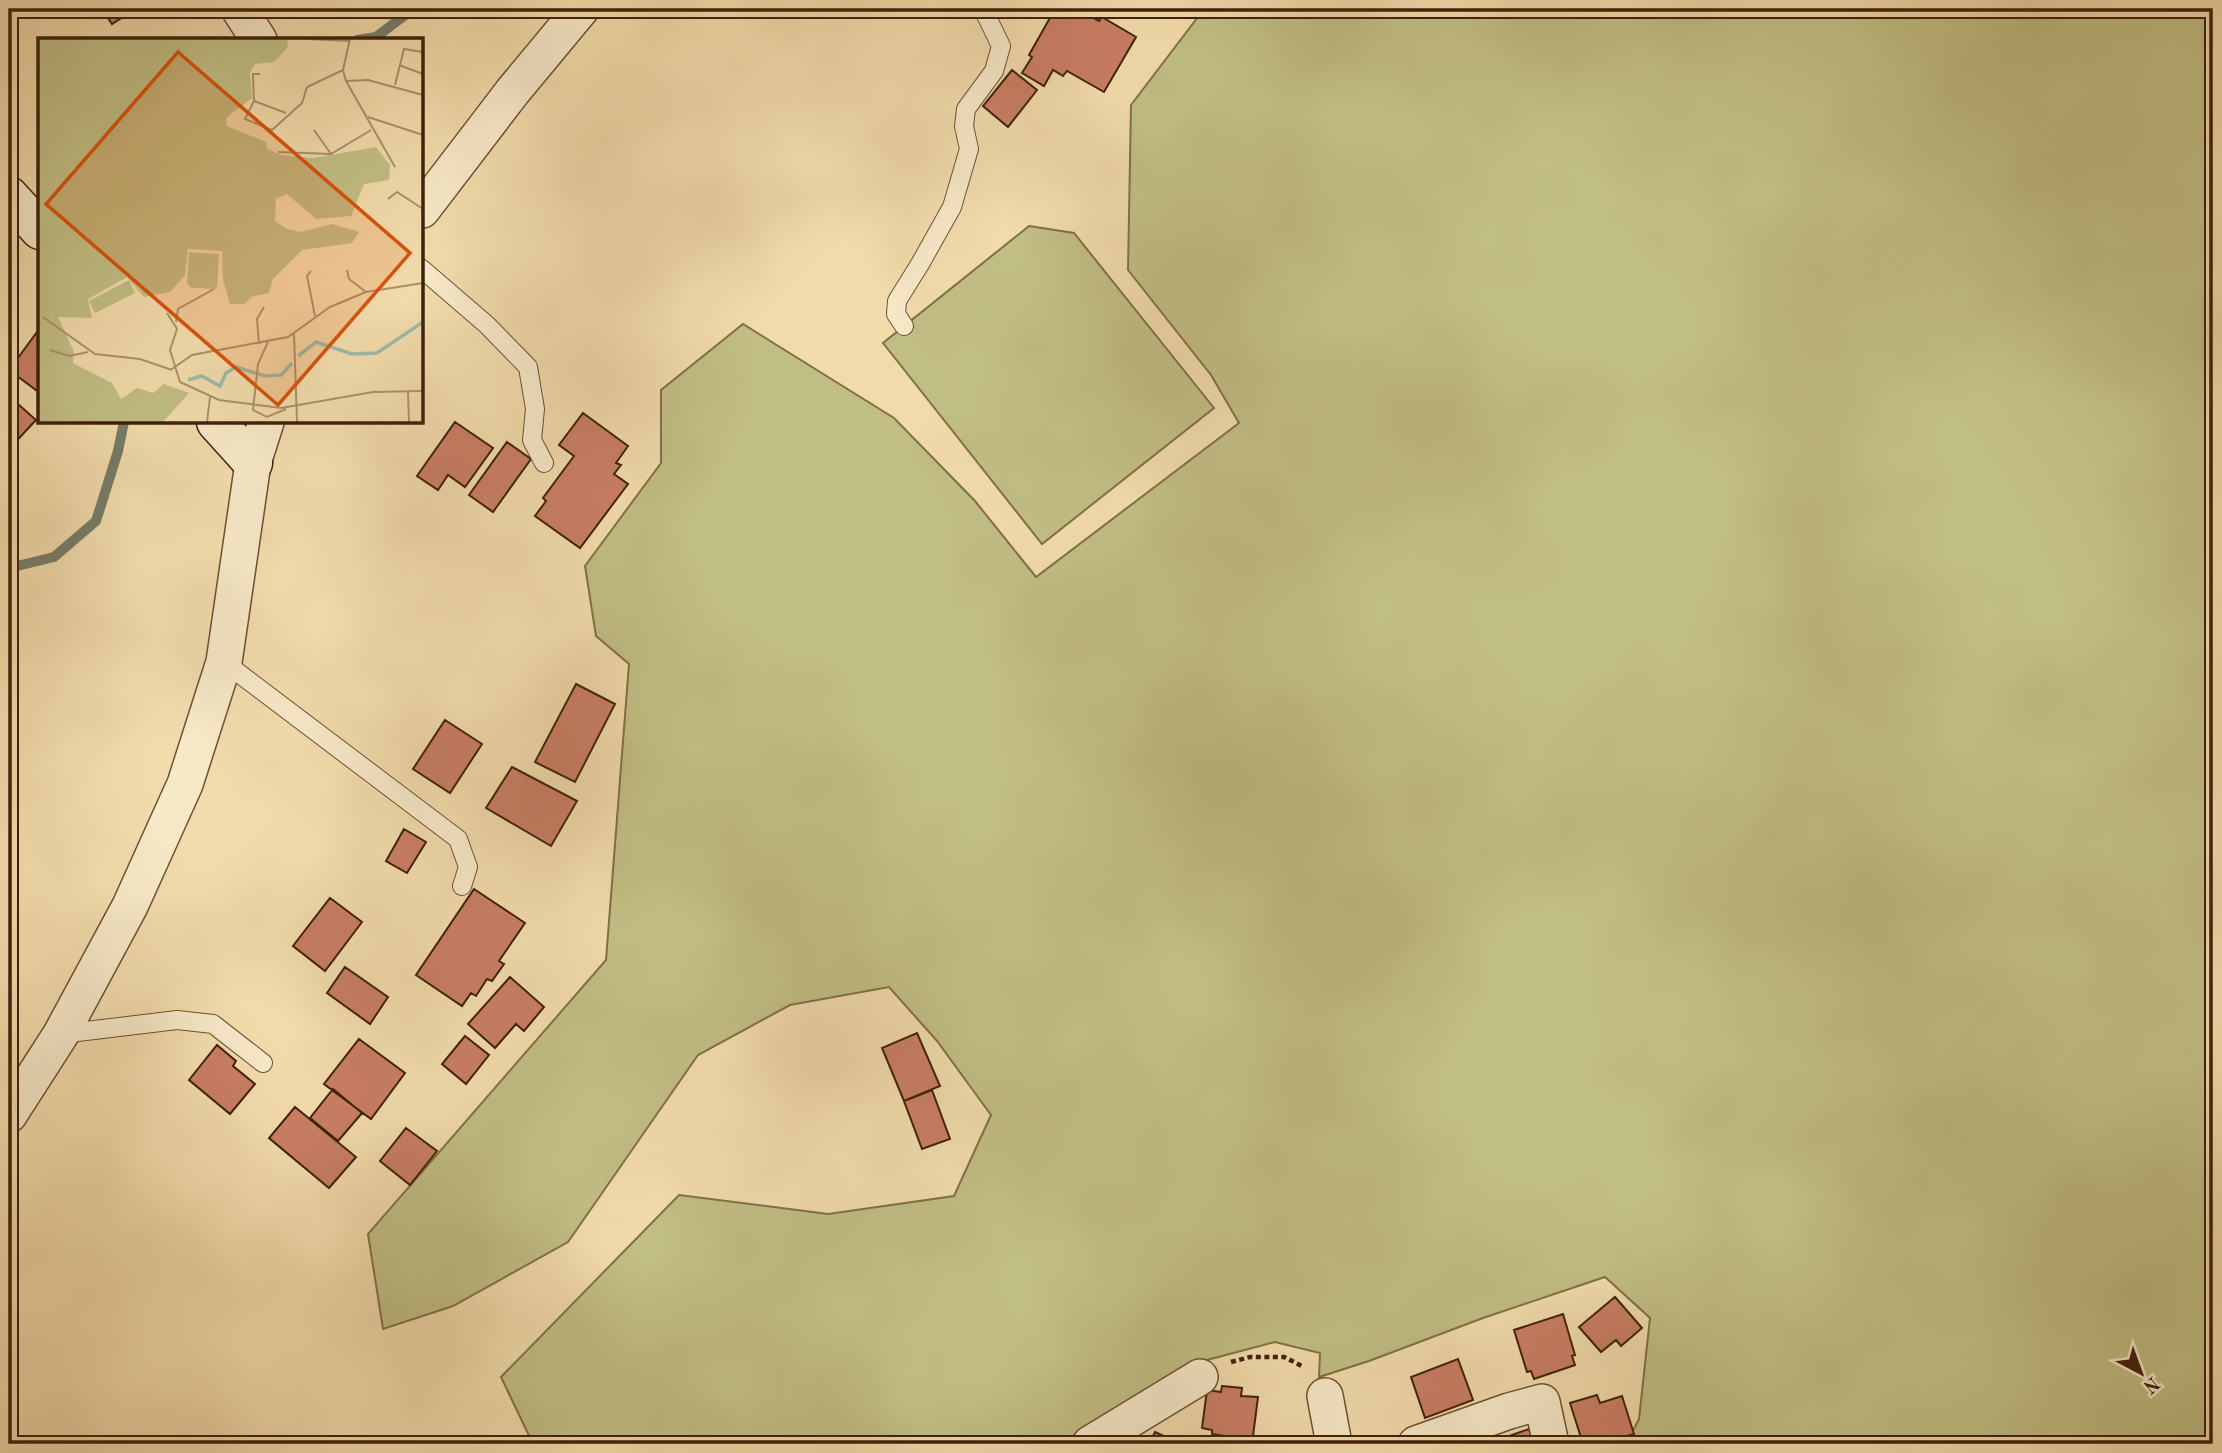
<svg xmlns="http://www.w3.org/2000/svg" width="2222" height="1453" viewBox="0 0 2222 1453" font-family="'Old Standard TT',serif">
<rect width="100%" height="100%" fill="#f2dbab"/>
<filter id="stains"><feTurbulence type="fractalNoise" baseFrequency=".00286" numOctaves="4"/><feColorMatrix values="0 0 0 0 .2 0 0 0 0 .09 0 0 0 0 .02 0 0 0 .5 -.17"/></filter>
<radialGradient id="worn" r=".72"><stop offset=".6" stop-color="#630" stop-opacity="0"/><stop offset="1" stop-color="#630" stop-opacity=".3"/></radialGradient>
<path fill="#c1be84" stroke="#807047" stroke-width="2" d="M1204,9h1009v1435h-587l13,-25 11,-101 -45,-41 -122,41 -114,43 -50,16 1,-24 -45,-11 -68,18 -37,17 -99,67h-538l-32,-67 178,-182 149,19 126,-18 37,-81 -54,-74 -48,-54 -99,18 -92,50 -130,187 -115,64 -70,23 -15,-95 238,-274 23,-296 -33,-28 -11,-70 76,-103v-73l82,-66 151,94 81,83 61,76 203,-154 -28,-48 -83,-105 3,-165z
M1029,226l45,7 140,175 -172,136 -159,-201z"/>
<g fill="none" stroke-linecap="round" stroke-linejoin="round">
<path stroke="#767d6a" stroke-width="10" d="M357,40l19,-3 37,-28
M9,568l45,-11 42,-36 22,-70 6,-29"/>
</g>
<path fill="#c97e64" stroke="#3f210a" stroke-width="2" d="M102,9h33l-23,15z
M1055,9h22l22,12 3,-4 34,20 -32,55 -37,-21 -4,5 -10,-6 -9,16 -22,-13 10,-16 -3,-2z
M1012,70l25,20 -29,37 -25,-21z
M40,328v65l-31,-23z
M9,396l27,24 -27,29z
M583,413l45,33 -12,17 5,2 -7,9 14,10 -48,64 -45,-32 11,-15 -3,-3 31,-42 -15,-11z
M455,422l38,26 -28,39 -17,-12 -10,15 -21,-14z
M507,442l24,17 -38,53 -24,-17z
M576,684l39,20 -40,78 -40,-20z
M445,720l37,24 -32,49 -37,-24z
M512,767l65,34 -26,45 -65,-38z
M404,829l22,13 -19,31 -21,-12z
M474,889l51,34 -26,38 5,3 -12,17 -5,-2 -11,17 -5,-3 -9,13 -46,-31z
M330,898l32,24 -37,49 -32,-25z
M345,967l43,30 -18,27 -43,-31z
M510,977l34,30 -20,24 -8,-7 -21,24 -27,-24z
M917,1033l23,53 -36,15 -22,-53z
M465,1036l24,19 -23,29 -24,-20z
M359,1039l46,34 -34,46 -47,-35z
M217,1045l19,16 -3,5 22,18 -25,30 -41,-34z
M333,1089l29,24 -24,28 -28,-23z
M932,1090l18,49 -28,10 -18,-48z
M295,1107l61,50 -27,31 -60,-50z
M406,1128l31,23 -27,34 -30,-24z
M1615,1297l27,31 -21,18 -5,-6 -15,12 -22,-25z
M1563,1314l12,41 -3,1 3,9 -41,14 -3,-8 -4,1 -13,-42z
M1458,1359l15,41 -48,18 -14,-41z
M1222,1386l20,2 -1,8 17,1 -6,47h-20l1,-7 -21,-3v-4l-10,-2 5,-38 14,2z
M1597,1395l3,8 22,-7 12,38 -34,10h-17l-13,-41z
M1529,1429l5,15h-42v-2z
M1155,1432l26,12h-32z"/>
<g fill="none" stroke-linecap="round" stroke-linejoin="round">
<g stroke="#6c5032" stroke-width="20">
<path id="lane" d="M422,269l65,56 41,42 7,42 -3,31 12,23
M904,326l-8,-12 1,-13 23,-37 32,-57 17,-58 -5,-23 2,-17 28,-38 7,-25 -18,-37
M224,662l234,177 10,28 -6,19
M61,1034l116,-14 36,4 50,39"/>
</g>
<g stroke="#6c5032" stroke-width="38">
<path id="street" d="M239,9l20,31
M422,210l91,-119 68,-82
M9,1115l52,-81 69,-128 55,-122 39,-122 29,-199 13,-41
M1325,1396l9,48
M1090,1444l110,-67
M1416,1444l93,-33 33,-9 9,42"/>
</g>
<g stroke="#3f210a" stroke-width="41">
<path id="secondary" d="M9,196l31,34
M216,422l37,41"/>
</g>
<path stroke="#3f210a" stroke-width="4.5" stroke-dasharray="5 3.5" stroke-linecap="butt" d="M1231,1362l19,-5h34l20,10"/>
<use href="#lane" stroke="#f7e8c8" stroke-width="18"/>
<use href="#street" stroke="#f7e8c8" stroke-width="35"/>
<use href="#secondary" stroke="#f7e8c8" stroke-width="38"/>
</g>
<g transform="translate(38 38)">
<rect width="385" height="385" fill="#f2dbab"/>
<path d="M0,1h249l1,8 -14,15 -19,2 -5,9 2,25 -26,20 1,8 39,16 1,7 14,6 32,3 63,-11 14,18 -1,15 -25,4 -13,32 -35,3 -29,-25 -11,5 -1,22 12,8 14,3 31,-8 27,8 -7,11 -50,7 -29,29 -4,14 -18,4 -6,7h-15l-7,-24 -1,-29 -34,-2 -3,26 -15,17 -26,5 -17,-20 -39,22 4,19 -34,-1 16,35 -1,11 39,20 9,16 16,-11 16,5 11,-9 25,9 -26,29h-125zM151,214l30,2 -2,35 -26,-1 -4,-5zM91,242l6,13 -40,20 -6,-12z" fill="#c1be84"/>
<path fill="none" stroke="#9bbbaa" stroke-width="3.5" d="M260,318l18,-14 36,12 25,-1 46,-31M150,342l14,-4 18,10 6,-13 10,-6 29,9 16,-1 11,-12"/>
<path fill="none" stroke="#aa916b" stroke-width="2" d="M269,1l43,2M312,1l-7,31 3,11 49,86M361,27l24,9M222,36h-7l1,27 -9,18 27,11 30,-27 5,-16 36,-17M308,43l22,-1 55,15M357,47l9,-36 19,3M216,63l32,12M330,79l55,18M276,92l17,24M240,114l53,2 40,-24M350,161l9,-7 26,17M309,232l2,9 17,13M273,233l-4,5 8,40M129,275l10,16 -7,21 10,32 39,18 62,8 92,-16 50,-1M5,279l52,37 45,5 32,11M138,284l2,-13 36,-20M256,296l3,88M230,304l-10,22 -5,46 14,7 19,-8M221,306l-2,-25 7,-12M12,312l19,6 19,-4M134,331l20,-14 96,-18 42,-30 36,-15 57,-9M370,354l1,30M169,384l3,-25"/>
<path fill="#d7530c" fill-opacity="0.15" stroke="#d7530c" stroke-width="3.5" d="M140,14l232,201 -132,152 -232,-201z"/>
<rect width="385" height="385" fill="none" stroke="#3f210a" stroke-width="3.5"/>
</g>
<rect width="2222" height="1453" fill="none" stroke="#f2dbab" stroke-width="35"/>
<rect x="10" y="10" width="2201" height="1432" fill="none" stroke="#3f210a" stroke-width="3.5"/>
<rect x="18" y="18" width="2187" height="1418" fill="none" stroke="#3f210a" stroke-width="2"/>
<g transform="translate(2141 1373) rotate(139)" stroke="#f7e8c8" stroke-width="5" paint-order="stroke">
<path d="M0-5L12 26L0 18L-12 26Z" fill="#3f210a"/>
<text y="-10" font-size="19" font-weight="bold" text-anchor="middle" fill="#3f210a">N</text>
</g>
<rect width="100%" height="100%" filter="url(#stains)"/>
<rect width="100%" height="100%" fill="url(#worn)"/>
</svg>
